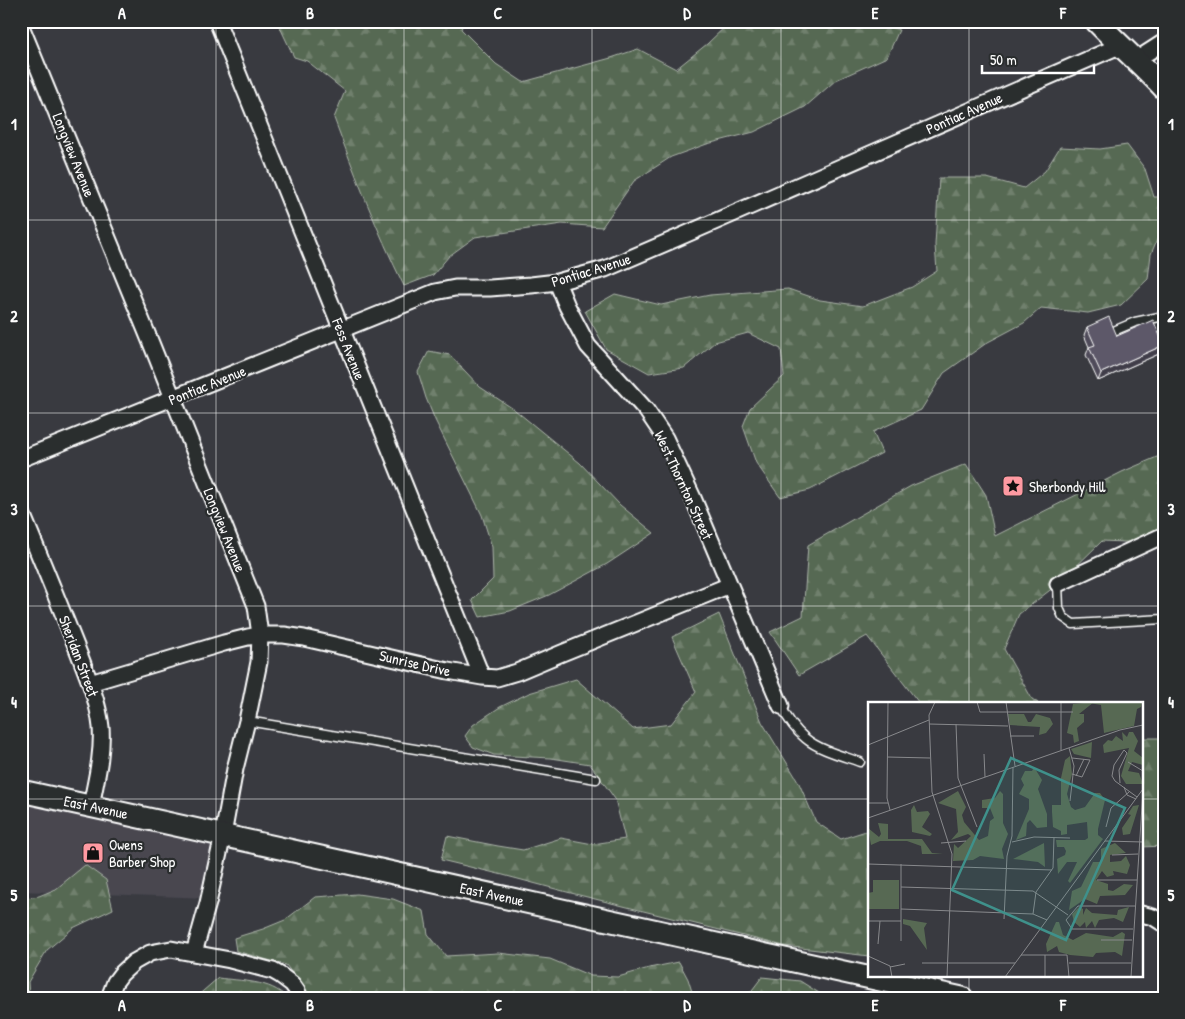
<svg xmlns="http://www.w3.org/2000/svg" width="1185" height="1019" viewBox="0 0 1185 1019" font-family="'Patrick Hand',sans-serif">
<defs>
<pattern id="forest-firs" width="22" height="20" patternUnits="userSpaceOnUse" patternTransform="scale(1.25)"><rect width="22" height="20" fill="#576953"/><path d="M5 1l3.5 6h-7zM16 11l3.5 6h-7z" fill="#70806d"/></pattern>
</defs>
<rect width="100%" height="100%" fill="#393a40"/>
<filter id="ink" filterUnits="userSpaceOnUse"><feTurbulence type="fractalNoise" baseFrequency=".02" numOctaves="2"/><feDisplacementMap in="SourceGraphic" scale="10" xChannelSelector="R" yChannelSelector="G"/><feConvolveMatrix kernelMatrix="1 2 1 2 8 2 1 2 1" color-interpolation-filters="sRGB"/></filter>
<g filter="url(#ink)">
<path fill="#484750" d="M21,791l202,44 -14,63 -188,-7z"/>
<path fill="url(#forest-firs)" stroke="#abb4a9" d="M277,21h187l-3,8 35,35 27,18 88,-24 27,-9 38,20 31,-25 24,-23h139l29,9 -12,27 -51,23 -31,27 -51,25 -47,12 -36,13 -37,24 -32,46 -40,-3 -87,13 -26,19 -16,19 -29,11c-27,-55 -49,-111 -70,-168l11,-27 -38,-30 -13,-4z
M1127,145l18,24 9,28h10v26l-13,31 -3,25 -27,26 -33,8 -47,-5 -17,15 -36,19 -44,31 -23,37 -48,22 9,21 -72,37 -30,7 -24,-34 -13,-37 7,-18 34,-32 -3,-27 -33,-16 -33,9 -31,26 -35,5 -43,-24 -21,-38 30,-17 46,11 49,-10 78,-6 32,11 43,6 49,-19 25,-16 -2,-26 4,-67h48l37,10 21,-17 15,-24 40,2z
M429,351l21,4 30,32 35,23 65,53 40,42 34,28 -47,31 -58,31 -39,16 -30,6 -8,-17 21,-21 -1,-32 -10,-32 -47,-95 -9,-22 -8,-26z
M1164,454v81l-18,8 -44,-2 -44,43 -39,30 -15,35 28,50 6,4h-119l-52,-67 -68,39 -29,-43 33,-16 5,-71 103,-59 55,-22 20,31 9,41 127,-64z
M719,614l43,108 36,59 18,41 25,17 28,-9v126l-85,-10 -217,-54 -64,-17 -62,-15 6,-24 51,10 25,4 38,-12 32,6 32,-5 -10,-40 -25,-35 -39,-6 -57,-3 -21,-8 -8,-11 8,-11 27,-18 29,-14 47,-14 57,50 38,-5 25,-32 -24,-55z
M1141,738h23v108l-23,1z
M85,865l21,15 7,29 -40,19 -26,22 -19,32 1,16h-8v-99l18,-3 17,-7z
M357,894l36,5 31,12 4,23 18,22 52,-3 52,6 41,17 27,1 31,-9 30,-6 9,17 6,19h-383l-25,-33 -50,-14 -2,-13 29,-9 22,-9 30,-23z
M762,977l38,4 27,17h-81z
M218,978c22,3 53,2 69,20h-92z"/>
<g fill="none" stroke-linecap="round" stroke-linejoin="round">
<g stroke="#fff" stroke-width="11">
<path id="lane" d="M1116,330l19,-8 29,-6
M1058,584l1,24 4,9 10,7 91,-5
M781,706c6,12 14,24 24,32 14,12 38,18 55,24
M247,721l349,58"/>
</g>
<g stroke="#fff" stroke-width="19">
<path id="street" d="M217,21l265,656
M21,26l130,317 105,263 4,29 -1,27 -12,59 -12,48 -12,66 -15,68 -14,50
M1136,60l28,-18
M557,282l10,24 21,40 58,64 19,28 28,60 88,208
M21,459l414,-167 20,-4h35l41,-3 26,-3 48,-13 70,-30 444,-193
M21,511c19,45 37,90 55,135 10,26 22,53 25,81 2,27 -5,53 -10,79
M1058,584l106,-49
M90,683l134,-40 24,-6 12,-2h24l20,3 144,33 34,6 15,1 20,-6 45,-19 168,-68
M1141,914l12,3 11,7
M109,998l6,-16 6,-8 13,-12 16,-9 21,-4 59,11 43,11 7,4 12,9 5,7 3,7"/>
</g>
<g stroke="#fff" stroke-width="25">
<path id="secondary" d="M1096,21c22,23 46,44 68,67
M21,791l941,207"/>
</g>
<use href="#lane" stroke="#2a2d2e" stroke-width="8"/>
<use href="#street" stroke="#2a2d2e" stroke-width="15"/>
<use href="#secondary" stroke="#2a2d2e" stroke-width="21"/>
</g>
<path fill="#504c5a" stroke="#fff" d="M1087,327l30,9 47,8v2l-3,7 -63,28 -12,-26 3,-8 -5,-12z"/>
<path fill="#413e4a" stroke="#fff" d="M1164,345l-3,8 -63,28 3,-8z"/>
<path fill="#5d5869" stroke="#fff" d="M1109,317l8,19 36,-16 11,25 -63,28 -12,-26 6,-2 -8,-18z"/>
</g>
<path fill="none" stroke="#fff" stroke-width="1" stroke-opacity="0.55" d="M216,21v977M404,21v977M592,21v977M781,21v977M969,21v682M21,220h1143M21,413h1143M21,606h1143M21,799h848M1141,799h23M969,975v23"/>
<defs>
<g id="sight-square" transform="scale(1.125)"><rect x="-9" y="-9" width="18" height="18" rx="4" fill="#ff9aa2" stroke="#2a2d2e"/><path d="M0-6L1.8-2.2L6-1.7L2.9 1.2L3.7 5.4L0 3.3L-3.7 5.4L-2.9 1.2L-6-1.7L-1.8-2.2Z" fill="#111"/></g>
<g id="shop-square" transform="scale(1.125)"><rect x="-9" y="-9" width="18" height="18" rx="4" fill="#ff9aa2" stroke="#2a2d2e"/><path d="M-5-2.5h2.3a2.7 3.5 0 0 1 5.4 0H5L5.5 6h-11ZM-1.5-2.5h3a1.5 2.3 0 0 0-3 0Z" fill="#111"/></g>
</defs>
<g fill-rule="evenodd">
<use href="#sight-square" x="1013" y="486"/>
<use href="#shop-square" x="93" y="853"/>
</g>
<g text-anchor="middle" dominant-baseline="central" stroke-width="4.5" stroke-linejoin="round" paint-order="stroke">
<g font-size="15" fill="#fff" stroke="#2a2d2e">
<text transform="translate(964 113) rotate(-24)">Pontiac Avenue</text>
<text transform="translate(74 155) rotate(68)">Longview Avenue</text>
<text transform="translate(591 270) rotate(-17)">Pontiac Avenue</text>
<text transform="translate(349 349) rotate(68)">Fess Avenue</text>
<text transform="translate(207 385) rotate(-22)">Pontiac Avenue</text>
<text transform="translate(684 485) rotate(65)">West Thornton Street</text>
<text transform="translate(225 530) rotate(68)">Longview Avenue</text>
<text transform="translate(79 656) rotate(69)">Sheridan Street</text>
<text transform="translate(415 663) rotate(13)">Sunrise Drive</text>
<text transform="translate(96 807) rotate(12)">East Avenue</text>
<text transform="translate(492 894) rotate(12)">East Avenue</text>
</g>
<g font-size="15" fill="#fff" stroke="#2a2d2e" text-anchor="start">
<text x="1029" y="486">Sherbondy Hill</text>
<text x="109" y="844">Owens<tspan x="109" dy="17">Barber Shop</tspan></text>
</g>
</g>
<g transform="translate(868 702)">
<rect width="275" height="275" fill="#393a40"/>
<path d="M226,0l-15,12h5v8l-7,6 2,13 -5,2 -1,-8 -6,-2 6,-29zM140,12h16l4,8h3l5,-8 14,4 3,6 -7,9 -7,2 1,-8 -30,-2zM254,30l5,5 2,-5h4l5,9 -4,10 9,7v7l-11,-3 -4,9 11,2 4,11h-17l-5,-8 8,-28 -25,5 -1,-8 5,-5 4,1 4,-5 7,5zM224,40l-1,16 -17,-4 -3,-5zM202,54l2,18 -5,20 4,13 4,3 10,-3 10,-14h5l5,7 -7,29v6l5,4 -33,44 -2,-2 9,-19h-10l-9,12 -1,-15 8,-4 1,-4 -2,-4h-7l-1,-7h29l3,-2 -1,-16 -20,3v9l-6,1v-4l-8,-4 -1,-15v-7h9v-27l4,-18zM166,65l8,13 -4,9 9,25v13l-10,1 -7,-8 -3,3 -1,13 -10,4 13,-31v-10l-10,-5 5,-9 -3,-6 4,-8h7zM90,89l8,16 -4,8 2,7 15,18 9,-4 2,-15 4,-3 -4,-10h-8v-8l13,-2 5,-7 3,3v29l5,11 -6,15 2,10 -24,-3 -7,4 -20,1 1,-17 4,4 13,-12 -3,-2 -17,6 7,-8 -2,-23 -18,-6zM46,103l3,7 11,-1 2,3 -8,13 10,7 -2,2 -18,-4 -1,-22zM271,103l-9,29 -7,1 -1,-7 9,-13 -3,-1 5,-8zM10,121l10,1v15h34l10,14 11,1h-21l-1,-8 -14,-5h-27l-9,4 -3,-17 11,9 2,-3zM176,141l1,24 -7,-5 -25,-3zM247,141l11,10 -16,2v7l11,-1 5,-5 4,9 -3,9 -14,-3 1,4 -7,2 -5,-6 -6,9 12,4v6l5,1 11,-7 9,1 -8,10 -25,1 -3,8 -12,-5 -16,11 3,-19 9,-4 12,-25h8v-13zM211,205l4,2v6l3,-7 6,5 25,2 1,-5 11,-3 -6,15 -9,-4 -15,2 -4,8 -3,-7 -6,7 -1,-6 -5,5 -6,-5 -2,-8zM35,217l24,4 -3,5 3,22 -17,-24 -7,-2zM188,220h3l4,13 10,5 13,-7 27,4 9,-5 3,2 -3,22 -7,-4 -19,1 -3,4 -23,-2 -11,-3 -2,-6 -10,6 -1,-8z" fill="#576953"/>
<path d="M5,178h26v29h-31v-16l5,-1z" fill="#576953"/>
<path d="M215,0h59l-1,5 -4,2 -3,17 -30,7 -3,-28z" fill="#576953"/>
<path fill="none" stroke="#88898c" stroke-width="1" d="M20,0l-1,96 3,12M67,0l-6,13 3,77 20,62 -5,123M109,0l3,10h93M138,0l9,64M193,0v48M61,22l79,2M88,22l2,54 19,49M142,34h24M0,43l61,-25M201,46l5,18 -4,35M116,52l1,23M19,55l43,1M260,60l15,9M204,72l10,3 8,-17 -18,-2M208,74l8,-17M252,81l-1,-13 8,-17 -3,-3 -10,15 -2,11 3,5 22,16M256,85l3,8 9,4M0,101h20M0,116l252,-88 23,-5M238,125l5,-19 18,-16M237,139l38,1M144,140l22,-5 36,1M73,141l25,-2M244,153l26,-1M0,162l184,6M229,178h40M33,185l132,4 35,24M33,207l132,5 14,6M165,212l3,-22 17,-24 1,-31M136,217l3,-63 5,-20 1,-69M0,219h33M265,227h-61l-6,-9 12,-14h57M233,238h31M33,239v-77M10,242l2,-23M153,253h46l2,22M0,254l22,10 2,11M54,261h93M201,261h62M22,265l15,-3M137,275l138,-188M177,275v-22M263,275l12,-187"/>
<path fill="#3f918b" fill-opacity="0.15" stroke="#3f918b" stroke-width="2.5" d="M143,56l114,50 -59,132 -114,-50z"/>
<rect width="275" height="275" fill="none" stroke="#fff" stroke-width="2.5"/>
</g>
<rect width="1185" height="1019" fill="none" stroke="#2a2d2e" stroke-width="55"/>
<path d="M982 65v8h112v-8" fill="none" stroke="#ffffff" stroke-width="2.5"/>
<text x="990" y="65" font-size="15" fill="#ffffff" stroke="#2a2d2e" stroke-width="4" paint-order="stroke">50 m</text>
<rect x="28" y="28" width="1130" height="964" fill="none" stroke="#fff" stroke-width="2"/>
<g font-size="16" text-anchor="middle" font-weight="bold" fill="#fff">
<text x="122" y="19">A</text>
<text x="310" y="19">B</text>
<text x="498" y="19">C</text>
<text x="687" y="19">D</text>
<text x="875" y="19">E</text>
<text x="1063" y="19">F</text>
<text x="14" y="130">1</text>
<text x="1171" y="130">1</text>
<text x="14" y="322">2</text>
<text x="1171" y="322">2</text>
<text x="14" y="515">3</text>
<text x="1171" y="515">3</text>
<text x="14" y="708">4</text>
<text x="1171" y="708">4</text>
<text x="14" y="901">5</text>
<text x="1171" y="901">5</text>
<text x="122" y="1011">A</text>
<text x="310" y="1011">B</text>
<text x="498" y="1011">C</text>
<text x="687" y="1011">D</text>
<text x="875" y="1011">E</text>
<text x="1063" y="1011">F</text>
</g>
</svg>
